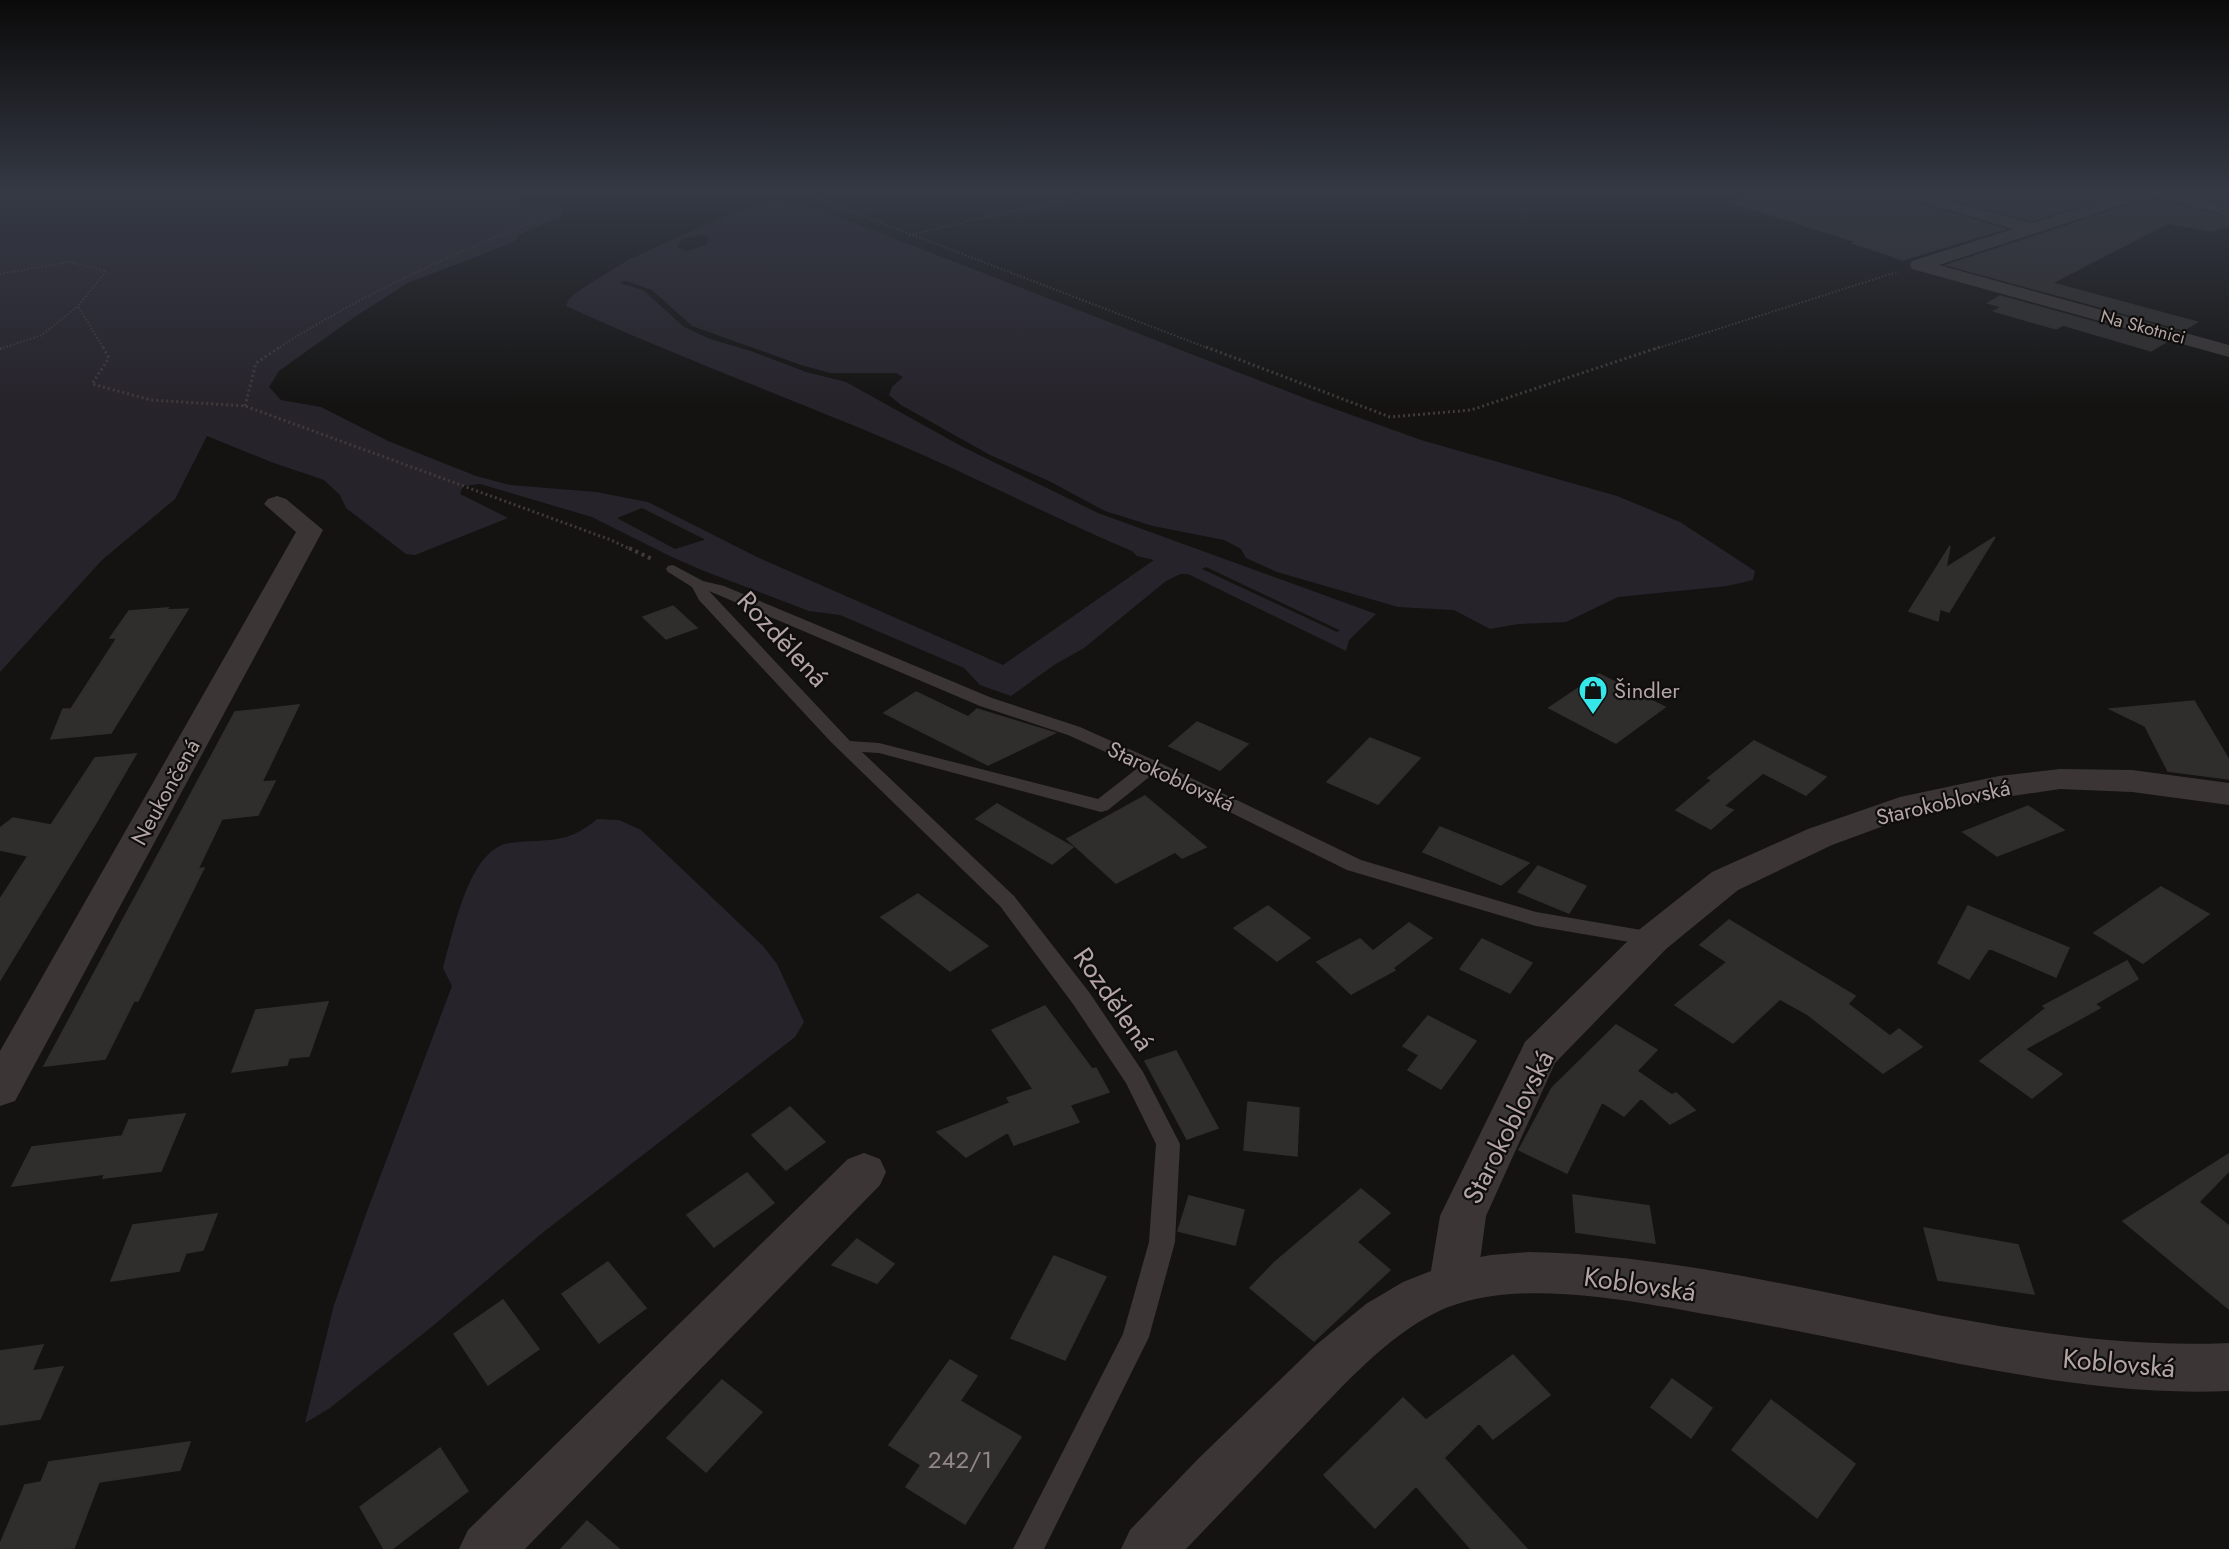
<svg xmlns="http://www.w3.org/2000/svg" width="2229" height="1549" viewBox="0 0 2229 1549" font-family="Jost,sans-serif">
<rect width="100%" height="100%" fill="#141312"/>
<path fill="#27232b" fill-rule="evenodd" d="M0,191l199,1 22,-1h290l14,10 37,6 -1,9 -42,19 -5,7 -106,41 -52,33 -77,55 -10,16 12,13 40,7 67,34 88,35 34,9 86,7 52,10 111,56 244,107 151,-105 -17,-4 -5,-5c-81,-34 -158,-75 -239,-109 -109,-46 -220,-87 -327,-136l3,-7 12,-10 47,-29 74,-34 74,-28 31,8 76,28 424,165 114,41 196,56 63,26 75,49 -2,9 -26,6 -109,11 -52,25 -48,2 -28,5 -36,-19 -56,-3 -121,-35 -31,-14 -5,-9 -17,-9 -71,-14 -48,-15 -56,-30 -59,-26 -89,-50 -12,-10 3,-8 11,-10 -7,-4h-66l-29,-8 -109,-39 -40,-36 -26,-9 -7,2 24,7 41,37 26,12 41,12 55,21 40,10 115,64 137,67 278,101 -27,26 -3,11 -158,-77h-8l-14,7 -82,67 -30,17 -43,31 -31,-11 -16,-17 -124,-53 -31,-4 -105,-40 -30,-13 -82,-41 -112,-33 -17,2 -3,8 48,24 -93,37 -9,-1 -60,-46 -6,-13 -16,-15 -53,-18 -64,-26 -32,63 -73,61 -102,112zM699,235h9l1,3 -3,7 -19,6 -9,-3v-4l5,-5zM642,508l62,31v1l-29,9 -58,-31zM1206,567l133,63h1l-3,2 -135,-63z
M597,819l22,1 22,10 122,116 14,18 27,58 -9,15 -254,197 -107,91 -104,83 -25,15 29,-118 32,-91 86,-228 -9,-18c10,-33 25,-120 67,-125 37,-5 56,3 87,-24z"/>
<path fill="#302e2d" stroke="#302e2c" stroke-width="1.5" d="M1773,191h116l3,5 113,33 -102,31 -50,-17 4,-1 -127,-40z
M1922,191h206l-97,30z
M2175,191h25l29,7v6z
M2150,198l79,20v8l-18,5 -43,-8 -116,60 145,39 -13,8 -237,-65z
M2000,296l166,46 -15,9 -88,-26 -7,4 -62,-18 8,-4 -14,-4z
M1995,537l-46,75 -9,-3 -2,12 -29,-10 41,-65 -4,22z
M673,606l24,22 -31,11 -23,-22z
M168,608l-2,2 22,-1 -77,124 -60,6 12,-30h8l46,-71h-7l19,-27z
M1599,674l66,33 -49,36 -67,-35z
M916,692l52,25 9,-8 78,24 -67,32 -104,-52z
M2194,701l35,59v19l-61,-8 -23,-45 -35,-17z
M299,705l-37,77 13,-1 -17,34 -36,4 -24,50 6,-1 -66,133h-4l-29,58 -61,7 191,-354z
M1197,722l51,22 -28,26 -51,-24z
M1370,738l50,20 -42,46 -51,-22z
M1754,741l72,36 -20,18 -43,-22 -39,33 9,4 -22,19 -35,-19 36,-30 -4,-2z
M136,754l-39,67 -97,159v-81l28,-43 -28,-6v-22l13,-10 38,7 44,-67z
M1145,796l61,51 -24,11 -7,-6 -59,31 -49,-44z
M997,804l76,43 -21,17 -76,-45z
M2028,806l36,24 -67,26 -34,-24z
M1440,827l89,36 -28,22 -78,-33z
M1538,866l48,20 -17,27 -51,-21z
M2161,887l48,27 -66,49 -49,-30z
M918,894l38,28 32,24 -38,25 -69,-54z
M1268,906l42,32 -33,23 -43,-33z
M1968,906l101,42 -13,29 -67,-29 -20,31 -31,-16z
M1729,920l126,76 -7,8 42,32 9,-7 23,18 -39,26 -76,-59 -27,-15 -47,44 -58,-38 52,-43 -27,-17z
M1409,923l23,15 -39,30 2,2 -44,24 -34,-32 43,-23 13,12z
M1482,939l50,24 -22,30 -50,-24z
M2127,961l11,18 -43,25 5,4 -75,41 37,25 -30,24 -52,-37 66,-53 -3,-2z
M328,1002l-19,54 -20,2 -2,7 -55,7 24,-62z
M1045,1006l47,63 4,-1 13,24 -39,13 9,17 -65,23 -6,-13 -42,25 -29,-25 73,-29 -3,-5 26,-9 -41,-59z
M1428,1016l48,25 -35,48 -33,-19 11,-15 -16,-9z
M1616,1025l41,25 -20,21 35,24 4,-2 19,17 -25,14 -29,-26 -17,18 -22,-14 -35,71 -48,-23 33,-62z
M1176,1051l42,77 -31,11 -42,-78z
M1248,1102l51,6 -2,48 -53,-6z
M790,1107l35,35 -39,28 -34,-35z
M185,1114l-24,57 -58,7 2,-4 -93,12 20,-39 90,-11 7,-16z
M2229,1154v17l-30,31 30,24v83l-106,-88z
M747,1173l27,30 -60,44 -27,-32z
M1361,1189l29,24 -33,29 33,28 -76,71 -64,-53 25,-26z
M1573,1195l76,11 6,37 -79,-11z
M1189,1196l55,14 -9,35 -57,-14z
M217,1214l-14,36 -17,3 -7,18 -68,10 22,-56z
M1924,1228l94,17 16,49 -96,-14z
M857,1239l37,25 -17,19 -45,-18z
M1054,1256l52,21 -41,83 -54,-22z
M608,1262l38,46 -47,35 -37,-49z
M503,1300l36,49 -51,36 -34,-51z
M43,1345l-11,26 31,-4 -23,52 -40,6v-74z
M1513,1355l37,40 -57,44 -14,-16 -35,35 83,91h-56l-55,-63 -41,42 -51,-53 79,-77 23,22z
M950,1360l27,16 -17,25 61,36 -56,87 -59,-37 15,-22 -32,-20z
M1672,1379l40,29 -21,30 -40,-31z
M722,1380l40,32 -56,60 -39,-34z
M1771,1400l84,64 -38,54 -85,-68z
M190,1442l-10,28 -81,12 -25,66 -74,1v-5l25,-59 16,-3 8,-20z
M440,1448l28,43 -76,58h-8l-24,-42z
M587,1521l32,28h-58z"/>
<g fill="none" stroke-linecap="round" stroke-linejoin="round">
<path stroke="#403a3a" stroke-width="2" stroke-dasharray="1.5 2" stroke-linecap="butt" d="M798,191l412,158
M909,235l103,-24 106,-20
M0,274l69,-12 37,9 -28,35 26,43
M0,349l42,-14 36,-29
M277,349c81,-53 169,-92 258,-128
M1655,349l242,-77"/>
<path stroke="#403a3a" stroke-width="3" stroke-dasharray="2 3" stroke-linecap="butt" d="M103,347l6,11 -17,26 59,16 94,6 366,134 21,10
M1206,347l184,70 81,-7 189,-63
M0,349l5,-2
M245,406l11,-43 24,-16"/>
<path stroke="#403a3a" stroke-width="4" stroke-dasharray="3 4" stroke-linecap="butt" d="M629,548l25,12"/>
<path fill="#3b3635" fill-rule="evenodd" d="M673,565l30,16 21,5 268,112 88,29 78,35 203,98 175,52 117,20 7,2 3,5 -3,5 -7,2 -117,-20 -189,-56 -194,-96 -45,36 -7,2 -222,-59 -17,-1 152,144 75,96 54,80 37,72 -5,98 -26,95 -105,212h-31l110,-215 26,-92 7,-98 -30,-61 -53,-79 -73,-98 -169,-164 -132,-142 -7,-13 -24,-15 -2,-3 2,-3zM709,591l271,115 88,29 71,32 -41,32 -219,-56 -29,-2z"/>
<path fill="#3b3635" fill-rule="evenodd" d="M1891,191h24l116,32 103,-32h23l-2,3 -216,71 290,80v12l-317,-88 -2,-4 2,-4 101,-32 -120,-35z
M277,496l9,3 37,31 -308,571 -15,5v-55l296,-519 -32,-28 4,-5z
M2060,769l72,1 97,13v22l-97,-13 -72,-3 -61,9 -91,19 -76,28 -94,45 -72,59 -111,114 -69,153 -9,67 -7,15 -17,7 -17,-7 -7,-15 11,-67 85,-174 115,-113 72,-57 96,-43 92,-32 99,-21z
M864,1153l16,6 6,13 -6,13 -355,364h-66l9,-19 380,-371z"/>
<path fill="#3b3635" fill-rule="evenodd" d="M2141,191h26l62,15v10l-86,-22z
M1529,1252c236,4 463,102 700,91v48c-91,4 -180,-10 -269,-27 -79,-16 -158,-33 -238,-47 -83,-14 -205,-43 -285,-5 -51,25 -92,72 -131,112 -40,42 -80,83 -120,125h-65l9,-19 68,-71 118,-114 50,-41 37,-22 51,-20 37,-7z"/>
</g>
<linearGradient id="sky" x2="0" y2="1"><stop stop-color="#0b0a0a"/><stop offset="0.47" stop-color="#343944"/><stop offset="1" stop-color="#343944" stop-opacity="0"/></linearGradient>
<rect width="2229" height="407" fill="url(#sky)"/>
<defs>
<g id="shop-pin" transform="scale(1.5)"><path d="M0 17L-7.5 6A9.5 9.5 0 1 1 7.5 6Z" fill="#35e7e9" stroke="#0f0e0d"/><path d="M-5-2.5h2.3a2.7 3.5 0 0 1 5.4 0H5L5.5 6h-11ZM-1.5-2.5h3a1.5 2.3 0 0 0-3 0Z" fill="#111"/></g>
</defs>
<g fill-rule="evenodd">
<use href="#shop-pin" x="1593" y="690"/>
</g>
<g text-anchor="middle" dominant-baseline="central" stroke-width="4.5" stroke-linejoin="round" paint-order="stroke">
<g font-size="18" fill="#b4a5a4" stroke="#0f0e0d">
<text transform="translate(2143 327) rotate(15)">Na Skotnici</text>
</g>
<g font-size="22" fill="#b4a5a4" stroke="#0f0e0d" text-anchor="start">
<text x="1614" y="690">Šindler</text>
</g>
<g font-size="22" fill="#b4a5a4" stroke="#0f0e0d">
<text transform="translate(1171 776) rotate(25)">Starokoblovská</text>
<text transform="translate(165 792) rotate(-61)">Neukončená</text>
<text transform="translate(1943 802) rotate(-13)">Starokoblovská</text>
</g>
<g font-size="24" fill="#938786">
<text x="960" y="1459">242/1</text>
</g>
<g font-size="27" fill="#b4a5a4" stroke="#0f0e0d">
<text transform="translate(783 639) rotate(47)">Rozdělená</text>
<text transform="translate(1114 999) rotate(55)">Rozdělená</text>
<text transform="translate(1508 1127) rotate(-63)">Starokoblovská</text>
<text transform="translate(1640 1284) rotate(8)">Koblovská</text>
<text transform="translate(2119 1363) rotate(5)">Koblovská</text>
</g>
</g>
</svg>
